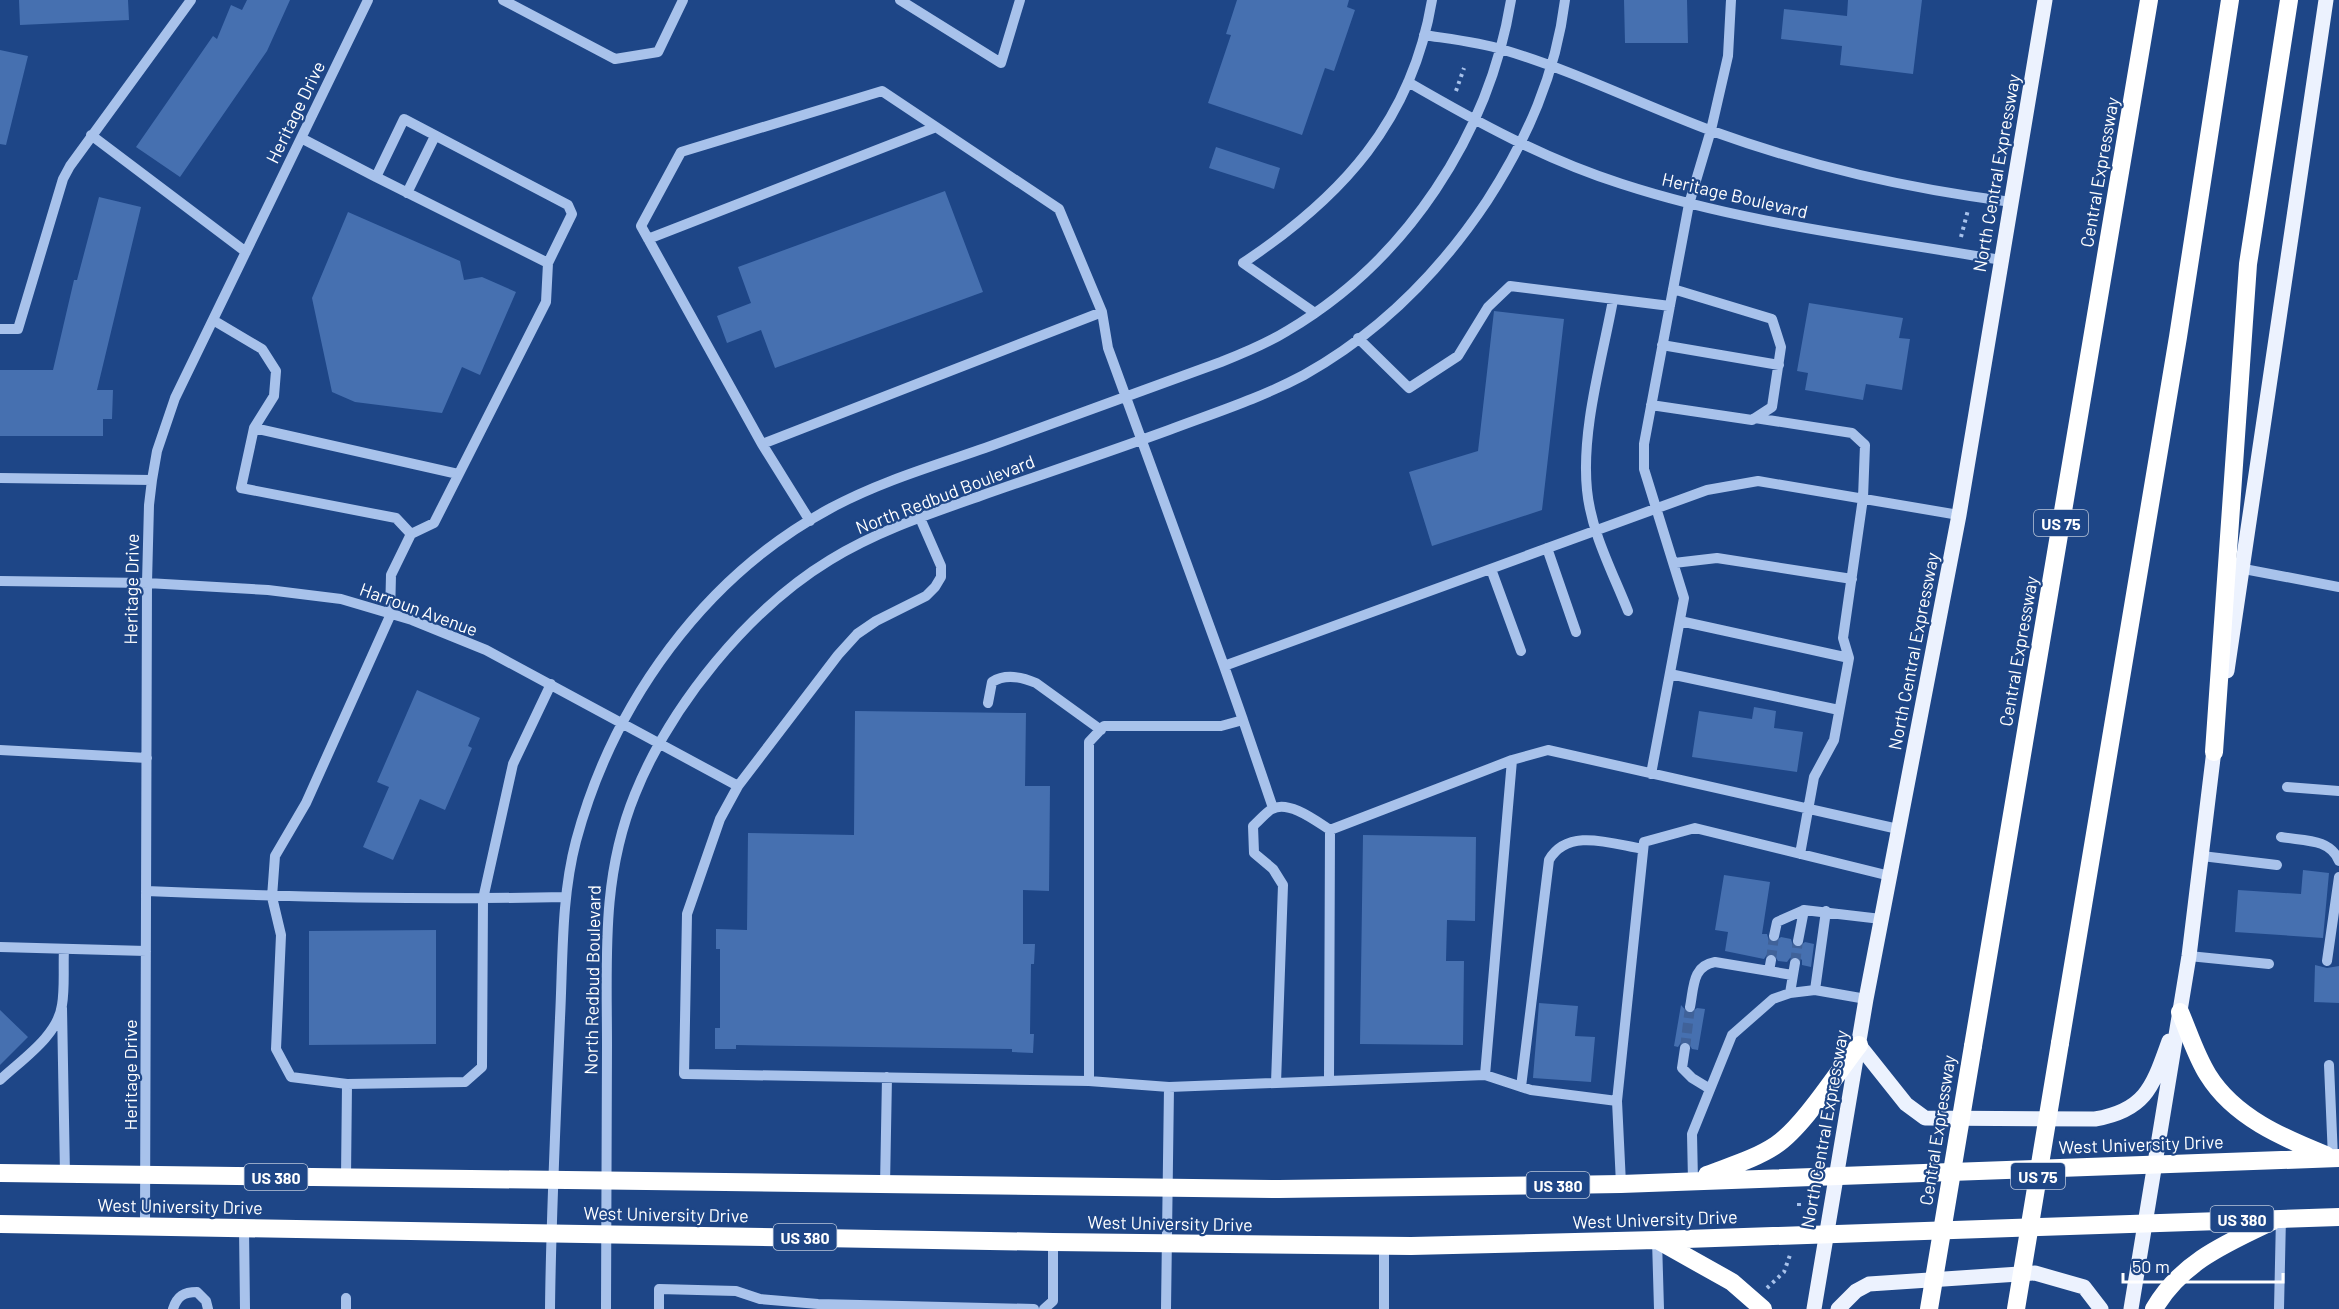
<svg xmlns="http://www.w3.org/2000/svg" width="2339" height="1309" viewBox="0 0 2339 1309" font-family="Barlow,sans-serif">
<rect width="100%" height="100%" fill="#1e4687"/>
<path fill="#4670b0" d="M19,0h109l1,20 -109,5z
M247,0h43l-23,51 -87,126 -44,-30 77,-111 4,3 14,-34 11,5z
M1237,0h112l-2,7 8,3 -21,61 -9,-3 -23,67 -94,-32 23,-68 -5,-1z
M1624,0h63l1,43h-63z
M1848,0h74l-9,74 -73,-9 2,-19 -61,-7 3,-30 63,7z
M0,50l28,6 -22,89 -6,-1z
M1216,147l64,21 -6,21 -65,-21z
M945,191l38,101 -208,76 -14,-38 -34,13 -10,-27 34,-13 -13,-36z
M99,197l42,10 -44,183h16l-1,29h-9v17h-103v-66h53l21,-90h3z
M348,212l112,49 4,19 18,-3 34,15 -36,83 -18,-8 -20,46 -87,-11 -23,-10 -20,-94z
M1809,303l94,15 -4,20 11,1 -8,51 -36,-6 -3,16 -58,-10 3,-17 -11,-2z
M1494,311l70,8 -22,191 -110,36 -23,-74 69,-21z
M417,690l63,28 -12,28 4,2 -27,62 -25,-11 -27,61 -30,-13 26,-60 -12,-5z
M1754,707l22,4 -2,17 29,4 -6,40 -105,-15 7,-46 53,8z
M855,711l171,2 -1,73h25l-1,105 -26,-1v54h12l-1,20h-3l-1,70h4l-1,19 -21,-1v-3l-276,-4v4h-21v-21h5v-79h-4v-20l31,1 1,-97 106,2z
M1363,835l113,2 -1,84 -28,-1 -1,41h18l-1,84 -103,-1z
M2303,870l26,3 -6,65 -88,-6 3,-42 63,4z
M1724,875l46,7 -8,52h5l2,7 4,2 8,-6 10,2 2,7 4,2 8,-6 9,2 -3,23 -9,-2v-5l-5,-4 -7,2 -3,4 -9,-1 -5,-8h-5l-4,6 -39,-8 3,-19 -13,-2z
M436,930v114l-127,1v-114z
M2315,965l12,3 12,-2v37l-25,-1z
M1539,1003l39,3 -3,30 20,1 -4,45 -58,-4z
M1681,1005l8,9 8,-6 8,1 -7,41 -6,-1 -5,-8h-5l-4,6 -4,-1z
M0,1010l28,27 -28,28z"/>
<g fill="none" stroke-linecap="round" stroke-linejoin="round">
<path stroke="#406299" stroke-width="10" stroke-dasharray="10 5" stroke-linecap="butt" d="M1771,960l3,-24
M1795,963l3,-22
M1685,1048l5,-41"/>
<path stroke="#a8c2eb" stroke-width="4" stroke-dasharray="3 4.5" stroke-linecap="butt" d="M1456,91l8,-23
M1961,237l7,-27
M1799,1206v-7
M1767,1288l17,-16 6,-17"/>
<path stroke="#a8c2eb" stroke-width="10" d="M503,0l112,59 43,-7 25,-52
M900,0l101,63 19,-63
M1424,35c26,4 55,7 80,15 71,21 138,55 208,81 100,36 193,57 299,71
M1408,82c69,40 138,78 214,102 123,40 252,54 379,76
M91,135l155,117
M301,138l75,39 28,-58 164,86 4,9 -24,49 -2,39 -112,221 -23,11 -20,41 -1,41 -84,187 -31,53 -3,41 9,38 -5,114 15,28 56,7 -1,93
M376,177l172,86
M407,193l28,-57
M648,239l288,-112
M1613,300c-11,60 -32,130 -26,190 4,42 26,83 41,121
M1102,312l-340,132 -121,-218 40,-74 201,-61 177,118 43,103 6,36 116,318 483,-176 51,-9 201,34
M1315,313l-72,-50c99,-66 169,-142 189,-263
M213,320l49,29 14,22 -2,25 -20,32 -13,60 155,30 15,16
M0,329h18l45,-150 7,-13 121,-166
M1358,338l51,50 49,-32 30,-49 22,-21 160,20
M1662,345l117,20
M1651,405l101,15 20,-13 9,-60 -9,-28 -99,-30
M1755,418l97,15 13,12 -2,53 -20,140 6,20 -15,82 -20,37 -14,77
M254,428l204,46
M762,444l48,77
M0,478l152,2
M920,518l21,48v11l-6,10 -9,9 -50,25 -19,13 -19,21 -100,131 -18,33 -33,95 -3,160 405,7v-339l15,-16h117l22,-6 -19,-54
M1547,548l29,84
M1674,563l43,-5 135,21
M1491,569l30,82
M2244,569l95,18
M0,581l147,2 121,7 73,9 71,21 74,30 252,136
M1680,621l169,37
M1670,674l169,36
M988,703l4,-21c14,-9 30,-5 44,1l65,47
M1243,720l30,88
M0,750l147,8
M1651,774l33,-176 -40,-129v-25l45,-240 22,-74 17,-74 3,-56
M2287,787l52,4
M1330,830l182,-70
M2281,837c22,4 49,1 58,24
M2202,856l75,9
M146,891c140,6 280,9 420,6
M1774,936l3,-14 27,-12
M1798,941l6,-31 77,9
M0,947l146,4
M2189,956l80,8
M1771,960l-2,11 23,4
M2327,961l12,-84
M1815,990l11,-79
M1790,993l5,-30
M1690,1007c4,-20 2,-41 25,-45l54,9
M62,1008l3,167
M1685,1048l-3,20 10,10 18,11
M2329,1065l4,93
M1485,1075l27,-315 36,-10 350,79
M0,1080c21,-20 58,-44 62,-75 3,-18 1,-37 2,-56
M1089,1081l80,6
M1276,1083l7,-198 -10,-16 -19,-16 -1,-27c6,-5 12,-13 19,-17 17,-9 44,12 58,21l-1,250
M347,1084l118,-2 17,-15 1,-168 30,-135 38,-80
M1521,1087l28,-227c19,-33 63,-16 94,-11
M1617,1101l27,-259 51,-14 195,48
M1693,1181l-1,-47 40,-99 41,-36 17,-6 25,-3 51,9
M885,1186l2,-109
M145,1226l2,-643 2,-78 3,-25 5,-29 18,-53 193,-398
M244,1228l1,81
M1657,1240l2,69
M173,1309c4,-13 11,-17 24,-17l9,9 2,8
M346,1309v-11
M550,1309c1,-97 6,-194 10,-291 3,-59 1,-120 16,-177 37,-138 128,-265 255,-333 48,-26 102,-42 154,-60 79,-29 157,-57 236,-86 23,-9 45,-18 66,-31 119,-70 202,-196 224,-331
M606,1309c0,-88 1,-176 1,-264 0,-87 -6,-168 28,-251 36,-89 113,-184 195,-234 47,-29 99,-46 150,-64 63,-22 126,-43 189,-66 45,-17 92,-32 135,-55 75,-42 135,-102 183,-174 40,-62 69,-127 78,-201
M659,1309v-20l77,2 24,8 58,5 216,5
M1044,1309l9,-8v-59
M1166,1309l3,-222 316,-12 46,15 86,11 4,83
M1384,1309v-64
M2279,1309l2,-92"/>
<path stroke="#ecf2fe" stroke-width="15" d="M2227,671l99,-671
M1859,1045l47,59 19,14 170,1c52,-9 58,-34 74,-78
M1814,1309l52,-310 93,-484 86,-515
M1838,1309l18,-18 13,-7 166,-11 49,14 17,22
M2131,1309l58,-353 26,-214"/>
<path stroke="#fff" stroke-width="18" d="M2214,752l34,-488 41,-264
M2180,1012c9,21 16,44 28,63 26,42 75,63 118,80
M2060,1043l118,-706 52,-337
M1973,1046l176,-1046
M0,1173l1279,16 342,-5 718,-26
M1707,1175c23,-9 48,-16 69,-30 27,-18 61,-72 83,-100
M0,1224l1053,18 358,4 246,-6 682,-23
M1659,1241l73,41 31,27
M2154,1309c27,-47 73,-66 119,-88"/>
<path stroke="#fff" stroke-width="18" d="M1929,1309l44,-263
M2016,1309l44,-266"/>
</g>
<g text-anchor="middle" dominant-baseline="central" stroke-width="4.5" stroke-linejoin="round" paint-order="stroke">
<g fill="#1e4687" stroke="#bcc8db" stroke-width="1.5">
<rect x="2034" y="510" width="54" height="26" rx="4.5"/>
<rect x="2011" y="1163" width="54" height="26" rx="4.5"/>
<rect x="244.5" y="1164" width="63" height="26" rx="4.5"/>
<rect x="1526.5" y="1172" width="63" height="26" rx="4.5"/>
<rect x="2210.5" y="1206" width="63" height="26" rx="4.5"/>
<rect x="773.5" y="1224" width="63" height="26" rx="4.5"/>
</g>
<g font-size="16" font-weight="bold" fill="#fff">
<text x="2061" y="523">US 75</text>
<text x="2038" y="1176">US 75</text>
<text x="276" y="1177">US 380</text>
<text x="1558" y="1185">US 380</text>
<text x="2242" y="1219">US 380</text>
<text x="805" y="1237">US 380</text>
</g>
<g font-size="18" fill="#fff" stroke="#1e4687">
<text transform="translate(295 112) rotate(-64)">Heritage Drive</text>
<text transform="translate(2099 172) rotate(-80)">Central Expressway</text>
<text transform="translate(1996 173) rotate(-80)">North Central Expressway</text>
<text transform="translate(1735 195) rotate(13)">Heritage Boulevard</text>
<text transform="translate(945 494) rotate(-21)">North Redbud Boulevard</text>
<text transform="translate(131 589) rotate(-89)">Heritage Drive</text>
<text transform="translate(419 609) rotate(20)">Harroun Avenue</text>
<text transform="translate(1913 651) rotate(-79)">North Central Expressway</text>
<text transform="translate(2018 651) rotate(-80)">Central Expressway</text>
<text transform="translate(592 980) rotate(-89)">North Redbud Boulevard</text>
<text transform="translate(130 1075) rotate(-90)">Heritage Drive</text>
<text transform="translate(1824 1129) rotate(-80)">North Central Expressway</text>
<text transform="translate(1937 1130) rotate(-81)">Central Expressway</text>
<text transform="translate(2141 1144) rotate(-2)">West University Drive</text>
<text transform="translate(180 1206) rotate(1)">West University Drive</text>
<text transform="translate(666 1214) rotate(1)">West University Drive</text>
<text transform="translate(1655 1219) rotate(-2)">West University Drive</text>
<text transform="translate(1170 1223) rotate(1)">West University Drive</text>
</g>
</g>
<path d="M2123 1273v9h160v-9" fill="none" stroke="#ffffff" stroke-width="3"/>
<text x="2132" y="1273" font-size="18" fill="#ffffff" stroke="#1e4687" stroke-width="4.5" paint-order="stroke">50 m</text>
</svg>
